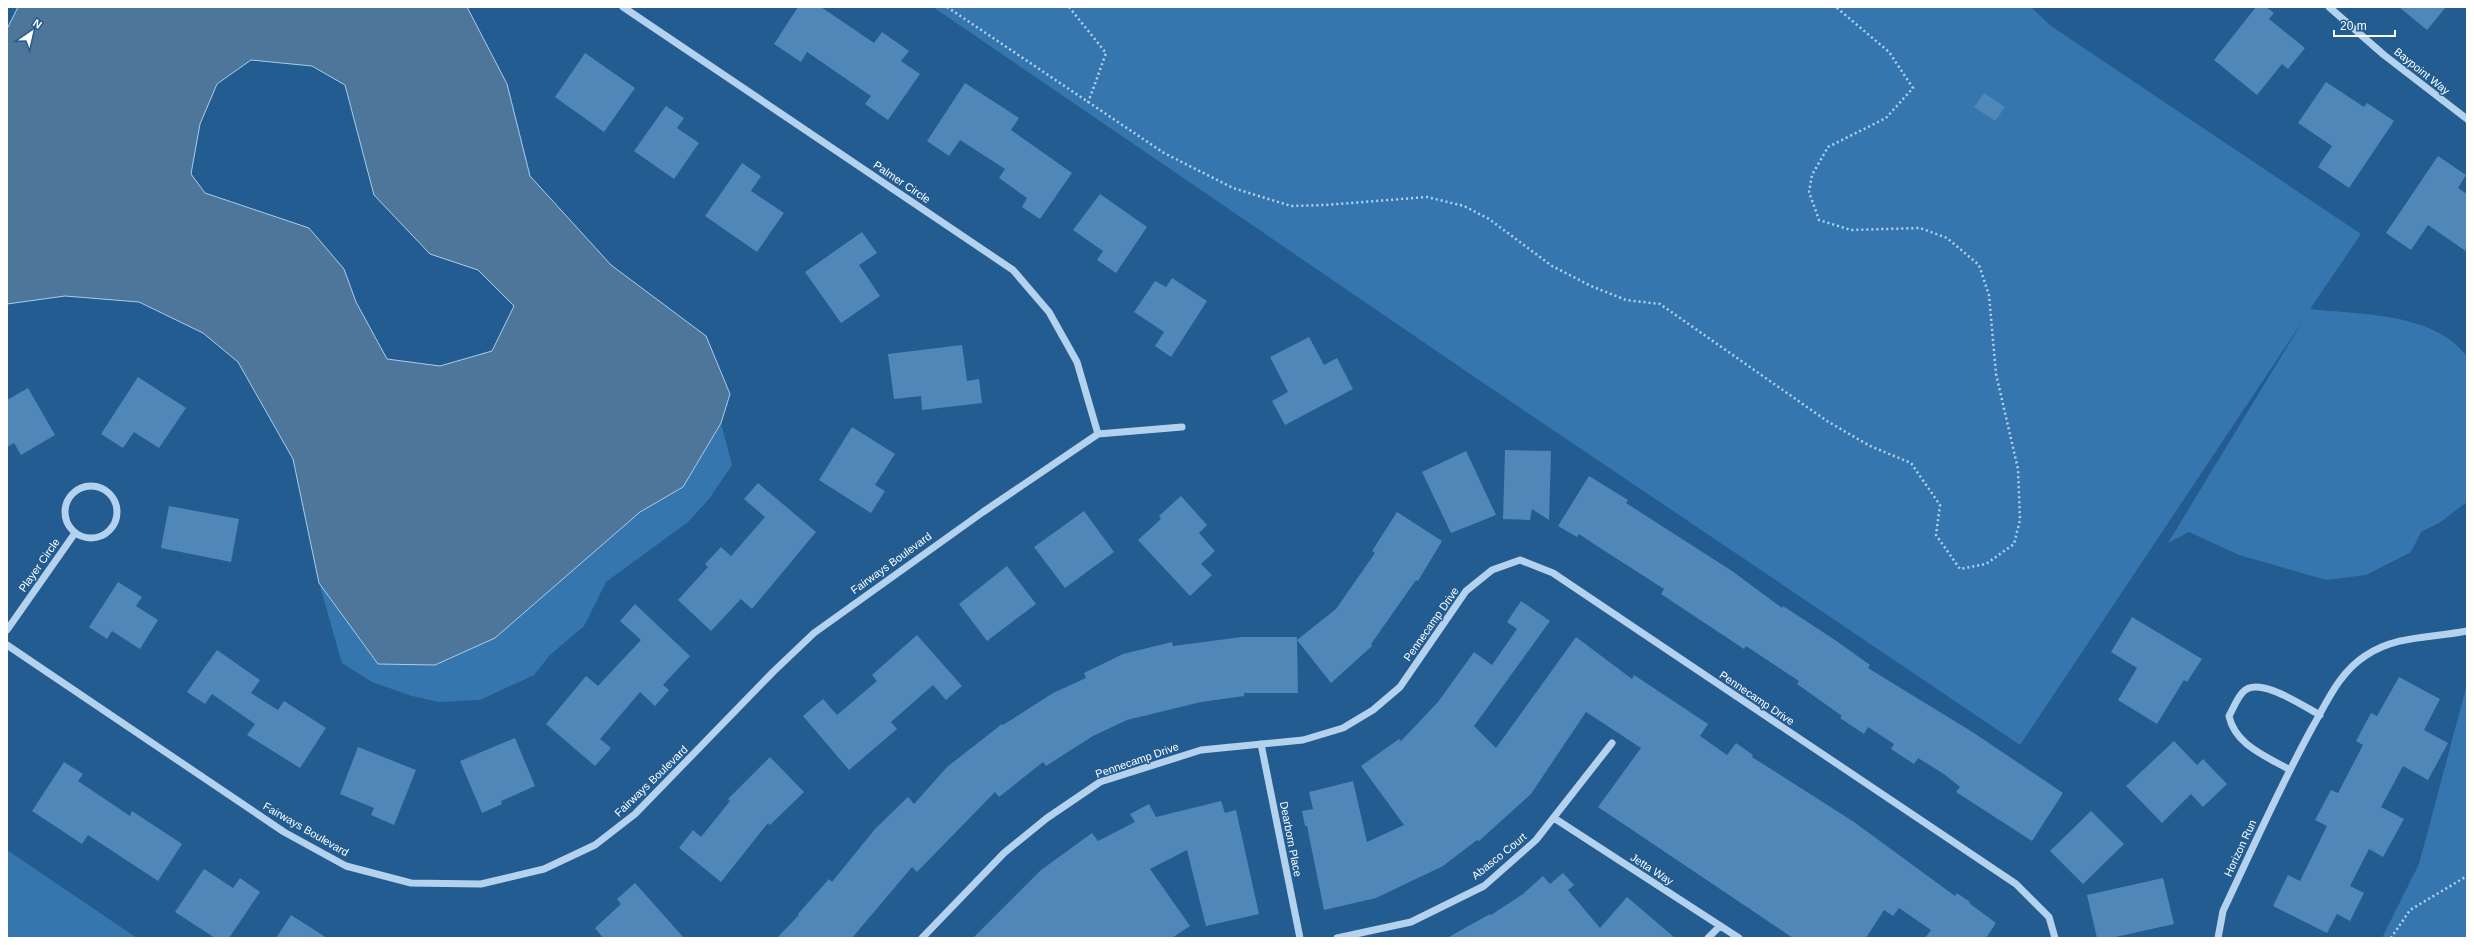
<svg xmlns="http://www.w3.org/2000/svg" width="2474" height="945" viewBox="0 0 2474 945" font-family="Helvetica,sans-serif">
<rect width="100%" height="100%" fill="#225c91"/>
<path fill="#3676ae" d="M933,7h1098l20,19 310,208 -51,75c52,6 122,3 157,47v146l-28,21 -18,9 -10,20 -45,23 -40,5 -87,-25 -50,-23 -21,11 136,-224 -284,426 -544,-367z
M721,423l11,42 -23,34 -21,23 -82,60 -22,44 -34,29 -16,20 -54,25 -41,2 -27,-6 -40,-14 -30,-19 -23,-80 59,81 305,-177z
M2467,684v254h-85l37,-74z
M7,850l130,88h-130z"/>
<path fill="#4e759a" stroke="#a8ceee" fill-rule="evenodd" d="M18,7h449l40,77 23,92 81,89 95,71 24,58 -9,29 -38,64 -43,25 -145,126 -60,27 -57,-1 -59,-81 -26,-124 -55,-97 -35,-29 -64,-31 -74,-6 -58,8v-275zM251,60l61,6 33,19 29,110 56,59 48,16 36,36 -22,45 -52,15 -53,-7 -31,-57 -12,-33 -35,-41 -104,-35 -14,-19 9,-50 17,-40z"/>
<path fill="#5087b9" d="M798,7h23l53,36 8,-11 27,19 -8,10 19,13 -32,46 -23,-16 6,-8 -64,-44 -6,10 -27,-18z
M2256,7h10l8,6 -5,6 36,29 -17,21 -6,-5 -25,31 -43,-35z
M2399,7h47l-19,23z
M585,53l50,35 -31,44 -49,-35z
M2326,82l38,25 3,-4 27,18 -45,67 -31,-21 14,-21 -34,-23z
M965,83l54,35 -8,12 61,43 -32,46 -18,-12 5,-9 -28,-20 6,-9 -45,-29 -11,16 -22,-15z
M1984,93l21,14 -10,14 -21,-14z
M666,106l18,12 -7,10 22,15 -25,36 -40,-28z
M2438,156l28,19 -8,13 9,6v58l-39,-27 -17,25 -25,-17z
M742,163l19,13 -10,15 33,22 -27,39 -52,-36z
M1100,194l47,33 -31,46 -19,-13 6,-9 -30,-21z
M862,232l15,21 -18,12 21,31 -39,27 -36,-51z
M1172,278l35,23 -36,56 -16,-11 9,-14 -30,-20 21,-31 11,6z
M1309,337l15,28 13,-7 16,31 -68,36 -13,-24 16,-9 -18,-35z
M962,345l5,36 12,-2 3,24 -60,7 -1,-14 -27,3 -6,-45z
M138,377l48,31 -27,40 -25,-16 -11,16 -22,-14z
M28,388l27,47 -34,20 -7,-12 -7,4v-47z
M852,427l43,27 -20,31 10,6 -14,22 -52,-33z
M1505,450l46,1 -2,69 -17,-11 -2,11 -27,-1z
M1466,451l30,64 -45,18 -29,-61z
M1589,476l39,24 -2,3 106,68 50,37 1,-2 52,34 35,25 -2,3 106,65 89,60 -31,48 -76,-49 4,-5 -16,-13 -26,-16 -4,6 -23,-15 3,-5 -26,-17 -4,7 -24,-16 2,-2 -45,-32 2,-3 -53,-35 -2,3 -83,-55 3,-5 -67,-43 -18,-12 -2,3 -19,-11z
M758,483l58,49 -64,77 -11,-10 -30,32 -33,-31 30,-33 -3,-3 16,-17 10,9 34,-39 -21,-18z
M1181,496l26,29 -8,8 16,18 -14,13 11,11 -22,21 -52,-56 23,-21 -2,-3z
M169,506l70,13 -8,43 -70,-14z
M1084,511l30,41 -49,36 -31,-41z
M1397,512l45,29 -24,40 -2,-1 -45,64 1,2 -41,37 -34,-43 1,53h-54v3l-43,6 -74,18 -34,16 -47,30 -3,-4 -44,35 -4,-5 -78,80 -5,-5 -60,71h-75l22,-23 -1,-1 31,-35 3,3 43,-53 33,-32 6,7 33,-37 55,-43 1,1 50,-32 33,-15 -2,-5 39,-19 49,-12 1,4 69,-9h55v3l39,-31 39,-56 -3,-2z
M1007,566l29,38 -49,37 -28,-37z
M118,582l24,15 -6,9 22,14 -18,29 -28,-18 -5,8 -18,-12z
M1521,601l29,20 -76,105 22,22 80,-111 56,42 2,-4 74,49 -8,12 27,19 9,-12 17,12 -1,2 102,65 101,74 2,-3 13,9 -1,1 27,20 -10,15h-61l6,-8 -32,-22 -6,8 -9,-6 -18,28h-73l-195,-131 43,-59 -55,-36 -55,82 -52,47 -2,-1 -34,26 -67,32 -52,12 -17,-84h-2l-3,-15 11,-2 -4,-17 44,-11 14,61 37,-17 -43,-59 38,-27 2,2 37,-39 36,-50 18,13 25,-36 -10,-7z
M635,604l55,52 -27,29 6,5 -14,16 -15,-14 -40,47 11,9 -16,18 -49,-42 40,-48 12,10 43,-46 -21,-19z
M2132,617l70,42 -15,23 -3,-2 -27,44 -39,-24 19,-32 -26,-16z
M917,635l45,51 -16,14 -13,-15 -42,37 6,7 -48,41 -46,-54 20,-17 14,16 40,-34 -5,-6z
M217,650l43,30 -9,13 27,17 6,-9 42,27 -26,40 -53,-33 8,-11 -43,-30 -7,10 -18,-12z
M2399,677l41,22 -16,31 24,13 -20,37 -25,-14 -22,41 23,12 -21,38 -14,-8 -19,37 14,7 -14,28 -13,-7 -10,19 -54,-27 15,-31 12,6 27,-55 -12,-6 16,-30 7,3 25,-48 -7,-4 15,-28 6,3z
M515,738l20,48 -34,15 1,3 -20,9 -22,-52z
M2174,741l23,24 6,-6 24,25 -24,23 -12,-13 -29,29 -36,-37z
M358,747l58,23 -22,55 -23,-10 3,-7 -34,-14z
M770,757l34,35 -34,33 -2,-2 -47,59 -42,-34 14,-18 8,7 29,-36 -2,-2z
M64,762l19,12 -5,7 52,35 2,-5 50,33 -24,37 -70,-46 -6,9 -50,-33z
M1221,801l4,12 11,-3 23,104 -53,12 -19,-76 -37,19 40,57 -18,12h-199l68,-68 51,-37 6,8 37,-19 -5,-8 19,-10 7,13z
M2091,811l33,33 -41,40 -33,-33z
M204,869l29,19 7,-10 20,14 -31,46h-14l-40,-26z
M1563,873l11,12 -6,5 32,38 27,-31 48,41h-228l43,-24 1,1 32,-21 20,-18 7,8z
M2163,878l11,46 -63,14h-14l-10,-43z
M635,883l49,55h-81l-8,-10 26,-24 -4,-5z
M291,915l36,23h-51z"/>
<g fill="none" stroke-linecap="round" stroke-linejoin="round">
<path stroke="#b4d2ed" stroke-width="2.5" stroke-dasharray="2 3" stroke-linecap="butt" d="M947,7l217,146 69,35 58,18 34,-1 102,-8 37,9 25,13 63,47 39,20 35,14 34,4 167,117 43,25 41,17 29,42 -4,30 24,34 26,-5 28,-20 6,-24 -2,-51 -22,-95 -7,-79 -10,-30 -32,-27 -27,-10 -69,2 -32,-10 -10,-28 3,-17 16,-28 58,-29 27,-30 -24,-36 -53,-45
M1069,7l37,46 -18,50
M2391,938l19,-28 57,-34"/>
<path stroke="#b4d2ed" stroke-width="7" d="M623,7l390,263 36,42 28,50 21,72
M2329,7l55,48 83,64
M65 512a26 26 0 1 1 52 0a26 26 0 1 1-52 0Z
M7,630l68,-97
M7,645l277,187 62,34 65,17 70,1 63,-15 51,-24 40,-31 138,-142 41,-39 169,-121 115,-78 84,-7
M1261,744l39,194
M2290,770c-24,-14 -55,-25 -61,-54 4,-7 8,-18 14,-24 15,-17 60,14 77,23
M1554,818l185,120
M922,938l82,-85 43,-35 53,-36 101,-32 102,-10 40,-12 30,-18 27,-23 66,-96 26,-21 28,-10 33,13 463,311 33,33 6,21
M1337,938l74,-16 73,-36 52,-46 76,-97
M1708,938l12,-12
M2218,938l5,-27c29,-61 56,-123 89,-183 15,-26 27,-55 53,-72 31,-21 67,-18 102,-25"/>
</g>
<g text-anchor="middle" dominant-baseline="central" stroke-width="3" stroke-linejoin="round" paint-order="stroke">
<g font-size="11" fill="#fff" stroke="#225c91">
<text transform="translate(2422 71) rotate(39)">Baypoint Way</text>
<text transform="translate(902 182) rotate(34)">Palmer Circle</text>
<text transform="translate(891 563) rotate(-36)">Fairways Boulevard</text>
<text transform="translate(39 565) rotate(-55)">Player Circle</text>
<text transform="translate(1431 624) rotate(-55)">Pennecamp Drive</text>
<text transform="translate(1757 698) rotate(34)">Pennecamp Drive</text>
<text transform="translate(1137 760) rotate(-19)">Pennecamp Drive</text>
<text transform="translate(651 781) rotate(-44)">Fairways Boulevard</text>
<text transform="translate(306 829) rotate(30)">Fairways Boulevard</text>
<text transform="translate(1291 839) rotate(79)">Dearborn Place</text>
<text transform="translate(2240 848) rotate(-65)">Horizon Run</text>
<text transform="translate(1499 856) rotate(-39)">Abasco Court</text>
<text transform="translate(1652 869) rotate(33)">Jetta Way</text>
</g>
</g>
<rect width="2474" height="945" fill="none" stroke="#ffffff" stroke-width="16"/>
<g transform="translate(32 32) rotate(34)" stroke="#225c91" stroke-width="3" paint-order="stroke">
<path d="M0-3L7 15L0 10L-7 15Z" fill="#ffffff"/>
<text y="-6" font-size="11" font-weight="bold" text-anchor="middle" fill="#ffffff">N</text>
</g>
<path d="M2334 30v6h61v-6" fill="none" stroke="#ffffff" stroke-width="2"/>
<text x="2340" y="30" font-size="12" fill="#ffffff" stroke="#225c91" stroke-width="3" paint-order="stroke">20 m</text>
</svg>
